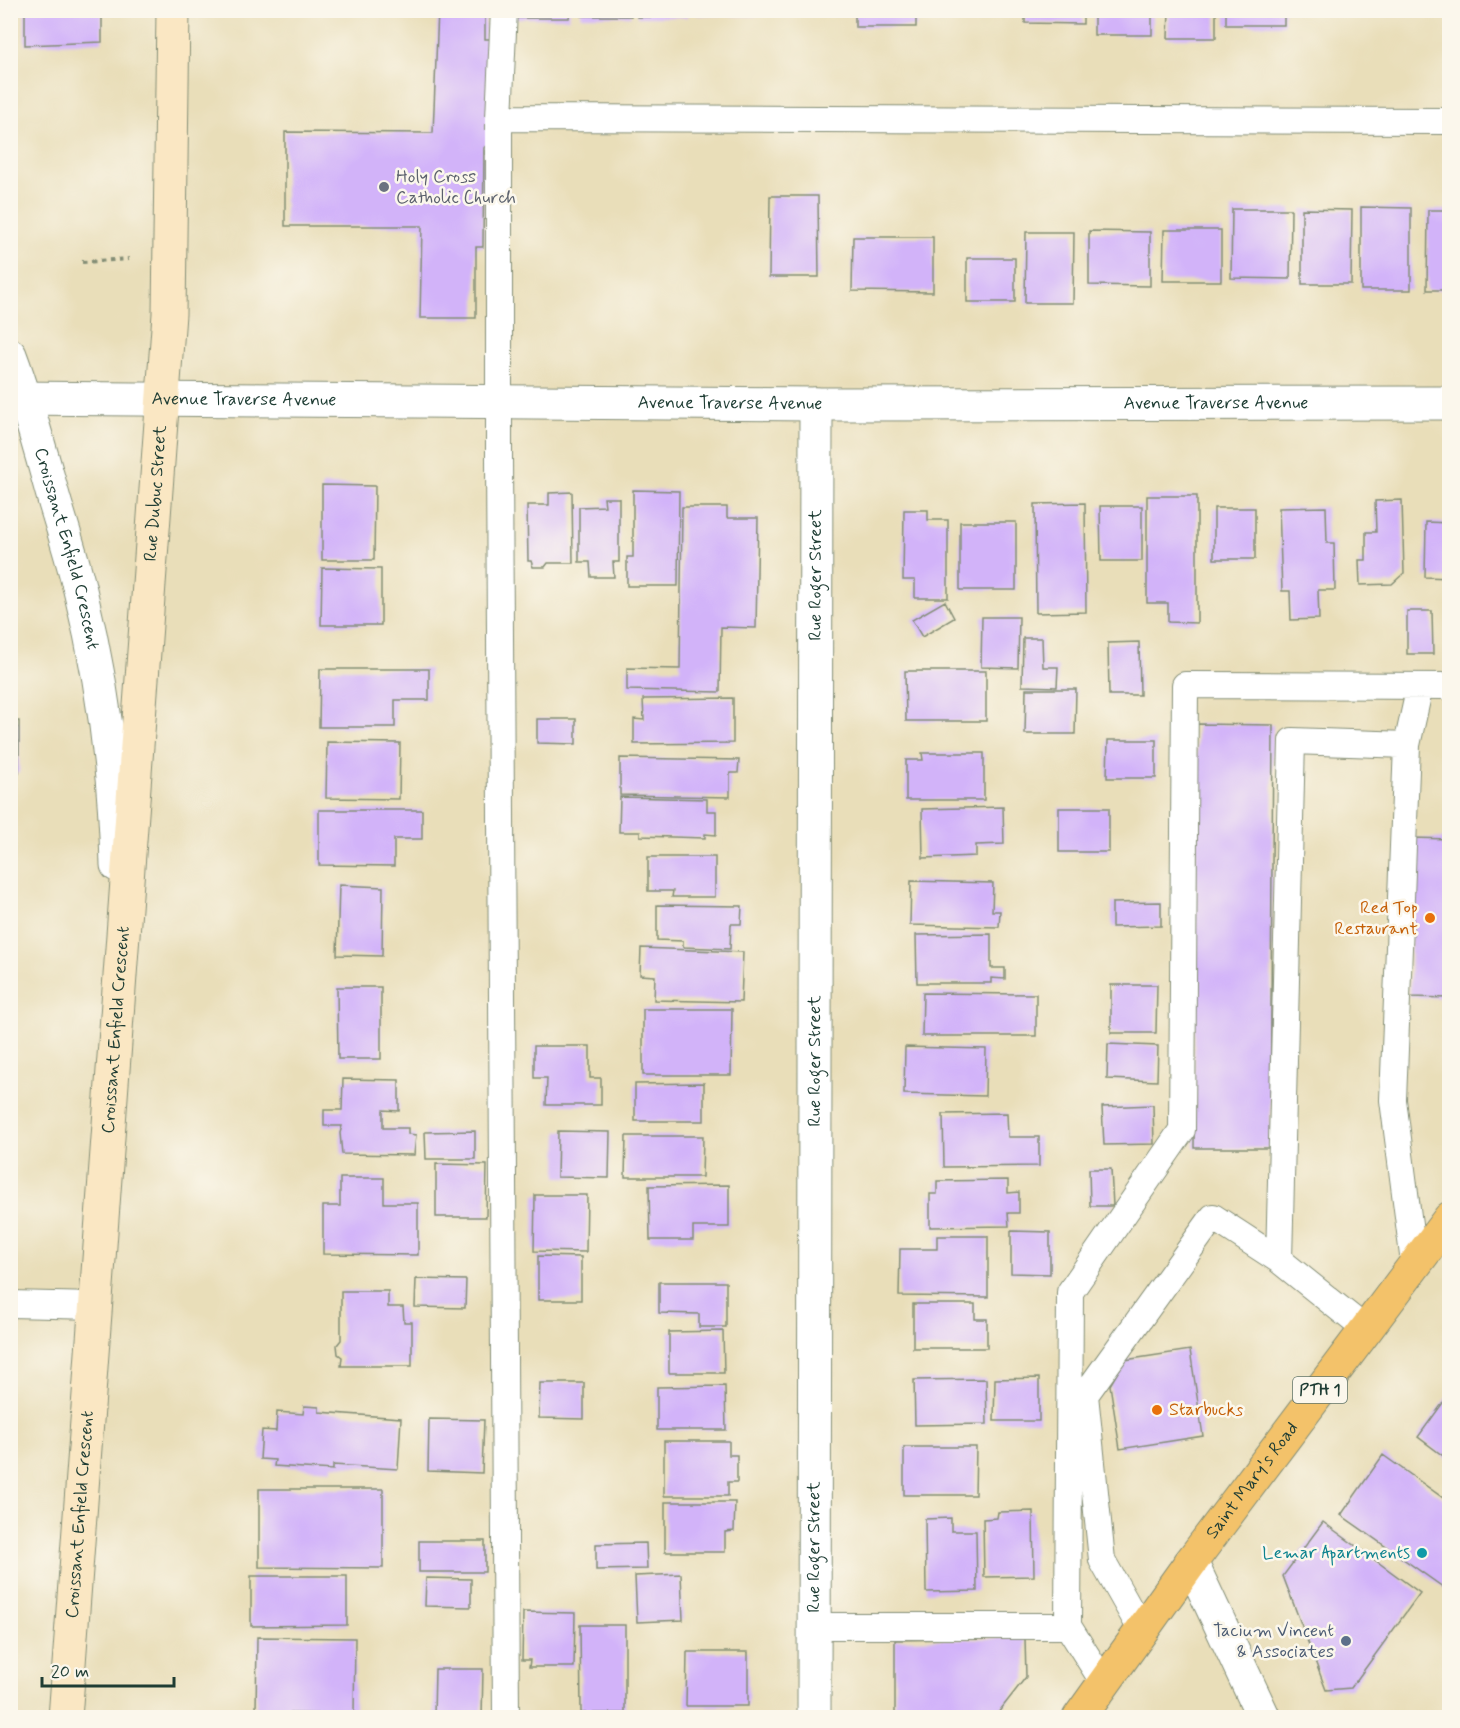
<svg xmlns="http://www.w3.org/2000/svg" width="1460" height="1728" viewBox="0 0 1460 1728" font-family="Mynerve,sans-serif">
<rect width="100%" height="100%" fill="#fbf7ec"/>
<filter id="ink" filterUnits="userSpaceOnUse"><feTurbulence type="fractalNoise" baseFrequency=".0167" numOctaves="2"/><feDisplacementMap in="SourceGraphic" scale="12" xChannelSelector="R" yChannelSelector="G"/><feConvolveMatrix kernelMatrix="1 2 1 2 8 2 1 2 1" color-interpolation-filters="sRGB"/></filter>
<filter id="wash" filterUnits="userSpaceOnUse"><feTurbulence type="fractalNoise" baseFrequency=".008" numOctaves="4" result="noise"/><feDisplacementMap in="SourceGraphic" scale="24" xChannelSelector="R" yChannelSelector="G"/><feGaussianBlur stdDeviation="1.35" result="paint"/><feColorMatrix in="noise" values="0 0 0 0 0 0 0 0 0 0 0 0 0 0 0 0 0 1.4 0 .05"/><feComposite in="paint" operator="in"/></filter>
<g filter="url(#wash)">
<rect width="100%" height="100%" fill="#e9deb9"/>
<g id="blocks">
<path fill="#d2b3f9" d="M25,10h77v32l-77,3z
M438,10h47v29h5l-1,102 -5,7 -1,99h-7v71h-56l2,-92h-137v-94l148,1z
M514,10h56l-1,8h-56z
M581,10h50v6h-50z
M637,10h50v7h-50z
M697,10h59v6l-59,-1z
M855,10h61v17h-61z
M1025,10h58v14l-58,-1z
M1094,10h58v25h-58z
M1169,10h47v28h-48z
M1226,10h58v15h-58z
M770,196h48l1,81h-50z
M1361,207l50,1v82h-50z
M1232,209h59l-1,70 -59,-1z
M1302,209l50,1 -1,74h-49z
M1428,210h22v80h-23z
M1164,230h57v51h-58z
M1089,231l61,1v54l-61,-1z
M1026,232h48l-1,71h-48z
M853,237h80v55l-81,-1z
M967,258h48v44h-48z
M322,485l53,1 -1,74h-52z
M633,490l46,1 -1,95h-51v-29h6z
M572,492l1,71h-25l-3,4h-12l-2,-6h-3l-1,-56h22v-12z
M1147,496h50v127l-29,-1v-19h-21z
M604,498h15v64h-6l1,15h-23l-1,-15h-11v-55l26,-1z
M1402,500l2,73 -12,11 -32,1 -1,-25h7v-28h10l-1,-31z
M1085,503l1,109 -50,1 -1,-109z
M1100,506h42v55h-41z
M682,507h45v11h31l-2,110 -35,-1 -1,65 -93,-2v-22l53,1z
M1326,507l1,36h7l1,47h-17l1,29 -28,1 -1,-29h-8l-3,-83z
M1214,508h41v51h-41z
M904,510h24v10h20v78h-33v-18h-12z
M960,522h56v68h-56z
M1426,522l24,1v55l-25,-1z
M322,568l59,1v56h-60z
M945,601l9,17 -32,19 -10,-17z
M1407,611h25l1,43h-26z
M982,617h37l-1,51 -37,-1z
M1023,638h19l1,29h15l-1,20 -35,-1z
M1139,642l1,53h-31l-1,-52z
M320,669h109v31h-34v27h-76z
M905,671h81v50h-80z
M1026,689h50l-1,45h-50z
M733,698v45l-99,1v-25l10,1 -1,-21z
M537,719h39v25l-39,-1z
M10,721h9v52h-9z
M1197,724l76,1 -3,423h-76z
M1108,740h48v38h-49z
M327,742l73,1 -1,56 -73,-1z
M922,753h62v47h-78v-40h17z
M620,758l119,2 -1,13h-8v24l-110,-2z
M620,797l87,2v12h9v24l-11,-1v4l-65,-2v-4h-21z
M1003,807l1,37 -28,1v11l-53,2 -1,-49z
M1059,808h50v44h-50z
M319,810h103v29h-28v27l-75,-1z
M1412,838l38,1v159l-40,-1z
M648,857h67v40h-43l1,-6h-25z
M911,881l82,2 -1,28h8l-1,16 -89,-2z
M339,885l44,2 -1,69 -45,-1z
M1161,902v24l-49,1v-24z
M657,905l85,1 -1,18h-10l-1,25 -47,-2v-6l-26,-1z
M991,934v34h14v11l-14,-1v5h-74l-1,-48z
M641,948l102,4 -2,50 -87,-2 1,-24 -15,-1z
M1111,985h46l-1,48h-45z
M337,987h44v72h-43z
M923,993l113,1v42h-114z
M643,1009h89l-1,66h-88z
M1108,1044l50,2 -1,35 -50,-2z
M534,1046h56v32h11v27h-55l1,-27h-13z
M905,1047l81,2 -1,47 -81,-2z
M343,1079l56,1v31l-16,-1v18h25v6l8,1 -2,20 -72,-1 -2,-21 2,-7h-18v-16h18z
M704,1083v38h-69v-37z
M1153,1105l1,39 -50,1 -2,-38z
M1007,1113l1,24h31v29l-95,1 -1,-53z
M475,1131v28h-49l-1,-27z
M558,1131l52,1 -1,46 -52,-1z
M626,1136h77l-1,41h-77z
M436,1164l51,1 -1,52h-50z
M1089,1169h22l2,37h-23z
M340,1178h44v25h34v52l-95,-1v-48h17z
M1008,1180v13l11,-1v21h-11l1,13 -79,1v-33h7v-13z
M729,1185v42h-36v13h-43l-1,-54z
M535,1195h52l-1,57 -52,-1z
M1011,1231l39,1v42l-39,-1z
M937,1236h51v61l-89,-1 1,-47h37z
M538,1256l43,1v43h-43z
M416,1279l50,1 -1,28 -50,-1z
M659,1282h67v45h-27v-13l-40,-1z
M341,1291h47v16h15l1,15h8v44h-71l1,-9 -4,-3 -1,-9 4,-5z
M913,1304h62v15h12v29h-74z
M723,1331l1,42h-55v-41z
M1190,1350l13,86 -83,13 -10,-64 15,-25z
M1039,1378v43h-45l1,-42z
M986,1379l1,45 -72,1 -1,-45z
M540,1383h44v36l-45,-1z
M725,1386l1,44h-69v-43z
M1450,1393v68l-32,-24z
M304,1406l15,1v5l82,6 -3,51 -65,-4v5l-59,-4 1,-6 -15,-1 2,-29 14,1 1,-19 26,2z
M429,1419l55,1 -2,53 -54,-2z
M664,1441h65v14h8v27h-9v14h-64z
M904,1447h72l-1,48h-71z
M1383,1455l67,48v89l-109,-77z
M259,1489h124v79l-124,-1z
M665,1502h70l-1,29 -9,1v20h-60z
M1033,1511l1,65 -50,1 -1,-58 14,-1 1,-6z
M951,1518v13h25l1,60 -51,1 -1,-73z
M1323,1522l97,71 -69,95 -25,2 -43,-114z
M419,1541h66v31h-66z
M646,1543l1,26 -51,1v-26z
M681,1574l2,46 -46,2 -2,-46z
M251,1576h96v49l-96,1z
M426,1578l45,1v28l-46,-1z
M523,1612l52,1 -1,54h-45l1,-7h-8z
M580,1625h45v88h-44z
M257,1637l98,1 -1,76 -98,-1z
M1025,1638l1,39 -32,41h-99v-78z
M687,1652h61v54h-62z
M435,1669h48l-1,49 -48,-1z"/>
</g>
</g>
<g filter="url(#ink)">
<use href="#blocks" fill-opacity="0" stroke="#848e76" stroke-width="1.5"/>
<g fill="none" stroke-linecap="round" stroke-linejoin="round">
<g stroke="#848e76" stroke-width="28">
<path id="lane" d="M504,10l-5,108v339l7,1261
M499,118l951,3
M1407,745l13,-59
M1279,1260l13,-519 115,4 -14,355 21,163
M10,1304l86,2
M814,1626h254
M1142,1631l-40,-71 -17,-165 128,-178 66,43 86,69
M1104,1683l-36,-57 2,-334 112,-162 3,-445 265,1"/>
</g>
<g stroke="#848e76" stroke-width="35">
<g id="street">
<path id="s1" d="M10,355c18,48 31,98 45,148 9,29 18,58 25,87 22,89 35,183 37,275"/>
<path id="s2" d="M10,398l806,6 634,-1"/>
<path d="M1191,1562l73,156"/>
<path id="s3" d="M814,1718l2,-1314"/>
</g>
</g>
<g stroke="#848e76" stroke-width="35">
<g id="secondary">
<path id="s4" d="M65,1718l104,-1404 4,-304"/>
</g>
</g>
<g stroke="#848e76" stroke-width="35">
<g id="highway">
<path id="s5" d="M1079,1718l112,-156 259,-344"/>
</g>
</g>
<path stroke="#848e76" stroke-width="4" stroke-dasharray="4.5 4.5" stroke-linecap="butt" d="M82,262l47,-3"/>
<use href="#lane" stroke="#fff" stroke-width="26"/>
<use href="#street" stroke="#fff" stroke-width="33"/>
<use href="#secondary" stroke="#fae7c3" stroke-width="33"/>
<use href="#highway" stroke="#f3c26a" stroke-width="33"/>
</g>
</g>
<circle fill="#6b7280" stroke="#fbf7ec" stroke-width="2" cx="384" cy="187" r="6"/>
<g fill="#e8710a" stroke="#fbf7ec" stroke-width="2">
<circle cx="1430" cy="918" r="6"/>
<circle cx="1157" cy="1410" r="6"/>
</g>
<circle fill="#0f9aa8" stroke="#fbf7ec" stroke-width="2" cx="1422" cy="1553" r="6"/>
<circle fill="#5c6f8a" stroke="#fbf7ec" stroke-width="2" cx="1346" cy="1641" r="6"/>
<g text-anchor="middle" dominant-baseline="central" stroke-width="5" stroke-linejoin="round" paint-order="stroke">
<rect fill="#fbf7ec" stroke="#61756b" stroke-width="1.5" x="1293" y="1377" width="54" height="26" rx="4.5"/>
<g font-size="16" font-weight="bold" fill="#1f3d34">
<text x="1320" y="1390">PTH 1</text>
</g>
<g font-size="18" fill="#5b616d" stroke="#fbf7ec" text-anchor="start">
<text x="396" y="177">Holy Cross<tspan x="396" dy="21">Catholic Church</tspan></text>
</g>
<g font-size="18" fill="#1f3d34" stroke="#fbf7ec">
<text stroke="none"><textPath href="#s2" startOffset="234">Avenue Traverse Avenue</textPath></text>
<text stroke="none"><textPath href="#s2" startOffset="720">Avenue Traverse Avenue</textPath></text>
<text stroke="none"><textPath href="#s2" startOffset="1206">Avenue Traverse Avenue</textPath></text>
<text stroke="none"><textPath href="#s4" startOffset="1228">Rue Dubuc Street</textPath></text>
<text stroke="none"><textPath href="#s1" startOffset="202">Croissant Enfield Crescent</textPath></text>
<text stroke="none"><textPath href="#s3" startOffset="1143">Rue Roger Street</textPath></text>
<text stroke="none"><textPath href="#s4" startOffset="690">Croissant Enfield Crescent</textPath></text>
<text stroke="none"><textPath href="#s3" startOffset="657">Rue Roger Street</textPath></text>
<text stroke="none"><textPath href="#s5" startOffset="294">Saint Mary's Road</textPath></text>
<text stroke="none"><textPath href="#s4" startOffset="204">Croissant Enfield Crescent</textPath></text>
<text stroke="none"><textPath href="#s3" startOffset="171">Rue Roger Street</textPath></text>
</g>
<g font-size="18" fill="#c56008" stroke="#fbf7ec" text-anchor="end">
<text x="1418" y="908">Red Top<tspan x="1418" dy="21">Restaurant</tspan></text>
<text x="1169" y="1410" text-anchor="start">Starbucks</text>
</g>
<g font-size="18" fill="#0d838f" stroke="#fbf7ec" text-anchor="end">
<text x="1410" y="1553">Lemar Apartments</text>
</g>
<g font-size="18" fill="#4e5e75" stroke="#fbf7ec" text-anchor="end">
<text x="1334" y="1631">Tacium Vincent<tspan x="1334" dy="21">&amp; Associates</tspan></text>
</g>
</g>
<rect width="1460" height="1728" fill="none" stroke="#fbf7ec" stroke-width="36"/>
<path d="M42 1677v9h132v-9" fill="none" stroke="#1f3d34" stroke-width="3"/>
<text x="51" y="1677" font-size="18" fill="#1f3d34" stroke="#fbf7ec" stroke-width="4.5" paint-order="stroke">20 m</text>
</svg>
